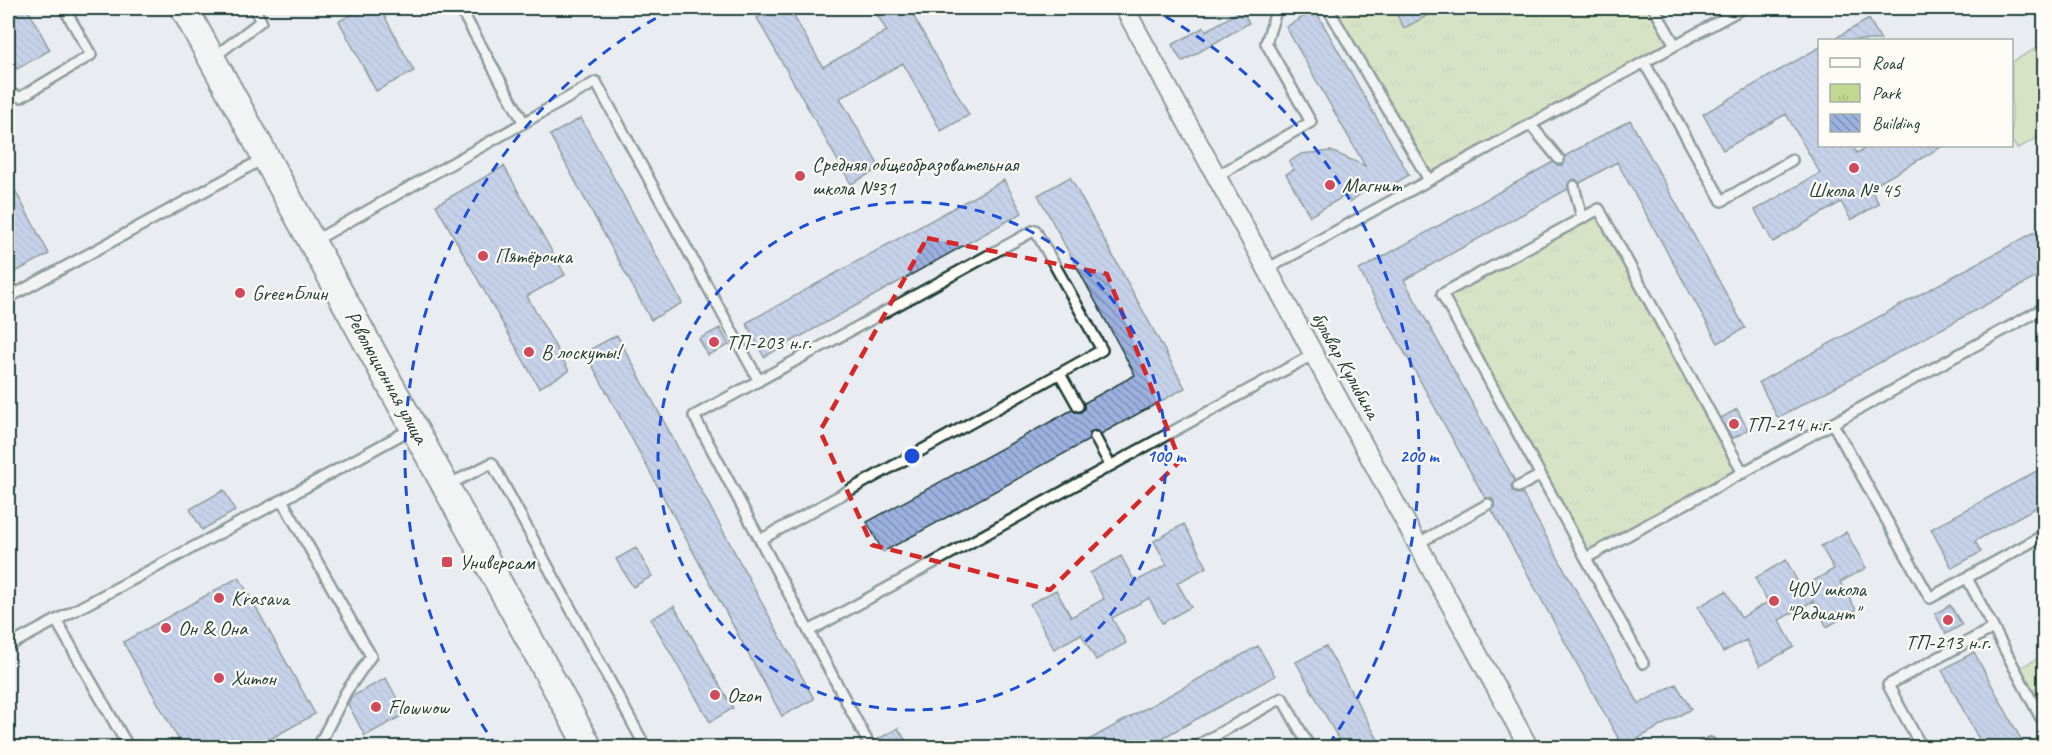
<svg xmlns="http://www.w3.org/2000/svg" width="2052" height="755" viewBox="0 0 2052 755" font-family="Caveat,sans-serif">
<defs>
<pattern id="park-tufts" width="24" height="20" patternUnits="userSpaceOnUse" patternTransform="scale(1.5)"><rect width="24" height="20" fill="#c0d88f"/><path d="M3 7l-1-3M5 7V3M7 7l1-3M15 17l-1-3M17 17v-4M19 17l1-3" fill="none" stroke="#a5ba7c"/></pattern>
<pattern id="building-back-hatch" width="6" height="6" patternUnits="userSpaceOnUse" patternTransform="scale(1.5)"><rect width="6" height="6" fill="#9bb1df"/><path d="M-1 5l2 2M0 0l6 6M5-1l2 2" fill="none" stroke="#7e91b6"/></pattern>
</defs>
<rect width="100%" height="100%" fill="#e9edf2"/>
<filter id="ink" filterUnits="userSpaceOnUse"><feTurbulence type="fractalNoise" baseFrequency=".0167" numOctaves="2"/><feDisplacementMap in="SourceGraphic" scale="12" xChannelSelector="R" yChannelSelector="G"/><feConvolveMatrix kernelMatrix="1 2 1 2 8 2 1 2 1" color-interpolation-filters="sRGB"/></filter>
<g filter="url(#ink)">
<path fill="url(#park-tufts)" stroke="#708a62" stroke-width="1.5" d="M1330,8h320l20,37 -241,131z
M1599,215l139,255 -150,82 -139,-256z"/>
<path fill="#c0d88f" stroke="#708a62" stroke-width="1.5" d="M2044,44v90l-27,15 -5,-9v-78z
M2044,655v48l-8,5 -20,-38z"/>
<path fill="url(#building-back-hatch)" stroke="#1f3d34" stroke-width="1.5" d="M8,8h19l23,42 -33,19 -9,-18z
M364,8h16l34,63 -38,20 -37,-70z
M776,8h13l34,59 64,-36 -14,-23h36l60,107 -28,16 -38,-68 -63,35 40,70 -29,16 -94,-166z
M1393,8h49l-38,20z
M1242,10l7,13 -67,39 -10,-17 32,-18 2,4z
M1315,10l94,165 -29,17 -5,-9 -25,19 -4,-7 -36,21 -24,-42 8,-4 -5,-8 12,-8 30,-3 34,15 -79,-139z
M1869,19l12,21h-49z
M1820,47v99h32l5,7 13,-7h73l-73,42 9,16 -28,16 -10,-18 -68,40 -18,-32 65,-37 -34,-59 -63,36 -20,-36z
M581,118l101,185 -31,17 -101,-185z
M1630,120l115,208 -27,15 -101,-181 -37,21 -5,-4 -5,2 -2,8 -164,91 111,201 -4,5 1,5 5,3 5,-1 117,211 37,-20 15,25 -68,38 -131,-237 2,-3v-6l-3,-3h-6l-126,-228 194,-108 4,3h6l2,-4v-5z
M504,166l61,109 -38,21 42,75 -30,17 -103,-183z
M8,177l41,77 -41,22z
M1070,177l115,211 -84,46 -3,-3h-6l-3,3v6l-206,112 -16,-30 205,-112 3,2h6l3,-3v-6l51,-28 -97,-180z
M1004,180l18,33 -258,144 -18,-34z
M2044,227v46l-266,145 -19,-36z
M720,328l9,17 -21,10 -9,-16z
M617,335l197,364 -32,17 -197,-364z
M1737,409l11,21 -16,9 -11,-21z
M2044,467v36l-69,38 6,11 -29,16 -21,-39z
M224,490l11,21 -33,19 -12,-21z
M1184,524l23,43 -30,16 14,24 -29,16 -13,-25 -37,20 14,25 -30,17 -15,-26 -27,15 -24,-45 26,-14 15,27 33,-18 -14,-26 31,-17 14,26 32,-17 -13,-24z
M1846,532l20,36 -26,14 16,28 -29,17 -14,-26 -34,19 15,27 -34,19 -14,-26 -23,12 -25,-45 28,-16 15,27 27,-16 -13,-24 31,-18 15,28 33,-19 -13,-23z
M636,548l16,28 -19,11 -17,-28z
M239,577l76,137 -59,33h-73l-60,-105z
M1950,605l12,20 -16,9 -11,-20z
M674,606l59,102 -23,14 -59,-103z
M1258,646l17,30 -129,71h-70z
M1326,646l56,101h-39l-47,-85z
M1974,652l51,95h-42l-41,-77z
M386,678l19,36 -40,22 -17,-32 3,-7z
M898,728l9,15 -8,4h-21l-3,-6z"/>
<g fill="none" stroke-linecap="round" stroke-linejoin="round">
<g stroke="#1f3d34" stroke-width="14">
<path id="lane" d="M460,8l64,115
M1326,8l3,2 100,170
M1654,8l21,37
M214,57l47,-36 -7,-13
M1644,62l78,139 70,-41
M8,94l13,3 70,-42 -27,-47
M1530,124l29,35
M1217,176l94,-54 -45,-79 11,-35
M1574,186l8,32
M314,241l282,-159 163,299
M1267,269l476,-261
M8,298l255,-139
M1060,374l18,32
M1833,424l97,174 114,-63
M1095,437l15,28
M448,485l44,-22 154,285
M1518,487l23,-12
M282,500l89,156 -25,36 -27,53 -4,3
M760,540l342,-190 -67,-120 -341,186 177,332
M1417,544l71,-40
M1586,558l458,-250
M1967,578l77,146
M56,620l73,128
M809,631l505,-277
M8,646l274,-146 131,-72
M1643,663l-201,-369 157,-85 144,264
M1193,748l89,-50 28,50
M1702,748l8,-5 2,5
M1922,748l-34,-63 105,-57"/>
</g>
<g stroke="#1f3d34" stroke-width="22">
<path id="street" d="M1132,8l-6,3 403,737"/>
</g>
<g stroke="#1f3d34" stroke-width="30">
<path id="secondary" d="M184,8l405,740"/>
</g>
<use href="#lane" stroke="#fdfcf7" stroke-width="9"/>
<use href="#street" stroke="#fdfcf7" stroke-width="18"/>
<use href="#secondary" stroke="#fdfcf7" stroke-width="26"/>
</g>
</g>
<path d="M0 0H2052V755H0ZM927,238l180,36 73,187 -130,129 -178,-45 -52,-114z" fill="#e9edf2" fill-opacity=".55" fill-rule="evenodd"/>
<path fill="none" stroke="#d62828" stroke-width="4.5" stroke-dasharray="12 8" stroke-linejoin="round" d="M927,238l180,36 73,187 -130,129 -178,-45 -52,-114z"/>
<g fill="none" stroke="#1d4ed8" stroke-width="3" stroke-dasharray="10 8">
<circle cx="912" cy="456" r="254"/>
<path d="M497 747A507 507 0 0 1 674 8M1150 8A507 507 0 0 1 1327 747"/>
</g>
<g fill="#d1495b" stroke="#fdfcf7" stroke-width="2">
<circle cx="1854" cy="168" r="6"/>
<circle cx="800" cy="176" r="6"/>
<circle cx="1330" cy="185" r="6"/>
<circle cx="483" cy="256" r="6"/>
<circle cx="240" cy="293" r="6"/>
<circle cx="714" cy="342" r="6"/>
<circle cx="529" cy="352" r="6"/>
<circle cx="1734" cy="424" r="6"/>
<rect x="441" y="556" width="12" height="12" rx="3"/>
<circle cx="219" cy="598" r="6"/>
<circle cx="1774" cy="601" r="6"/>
<circle cx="1948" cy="620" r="6"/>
<circle cx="166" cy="628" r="6"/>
<circle cx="219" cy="678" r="6"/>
<circle cx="715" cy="695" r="6"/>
<circle cx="376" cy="707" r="6"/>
</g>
<g text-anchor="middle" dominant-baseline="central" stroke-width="4.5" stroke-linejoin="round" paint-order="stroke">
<g font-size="21" fill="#1f3d34" stroke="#fdfcf7" text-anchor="start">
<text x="812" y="164">Средняя общеобразовательная<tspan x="812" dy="24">школа №31</tspan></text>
<text x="1342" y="185">Магнит</text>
<text x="1854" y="190" text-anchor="middle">Школа № 45</text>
<text x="495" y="256">Пятёрочка</text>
<text x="252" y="293">GreenБлин</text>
<text x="726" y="342">ТП-203 н.г.</text>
<text x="541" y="352">В лоскуты!</text>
<text x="1746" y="424">ТП-214 н.г.</text>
<text x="459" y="562">Универсам</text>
<text x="1786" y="589">ЧОУ школа<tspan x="1786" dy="24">"Радиант"</tspan></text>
<text x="231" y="598">Krasava</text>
<text x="178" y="628">Он &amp; Она</text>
<text x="1948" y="642" text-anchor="middle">ТП-213 н.г.</text>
<text x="231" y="678">Хитон</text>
<text x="727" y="695">Ozon</text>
<text x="388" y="707">Flowwow</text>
</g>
<g font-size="21" fill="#1f3d34" stroke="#fdfcf7">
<text transform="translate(1346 365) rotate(61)">бульвар Кулибина</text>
<text transform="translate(387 377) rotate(61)">Революционная улица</text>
</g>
</g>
<circle cx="912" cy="456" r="9" fill="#1d4ed8" stroke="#fdfcf7" stroke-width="3"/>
<g font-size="18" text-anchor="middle" font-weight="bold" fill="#1d4ed8" stroke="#fdfcf7" stroke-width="4.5" stroke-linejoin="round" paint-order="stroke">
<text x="1166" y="462">100 m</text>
<text x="1419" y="462">200 m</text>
</g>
<rect width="2052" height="755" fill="none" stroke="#fdfcf7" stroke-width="30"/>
<rect x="15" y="15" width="2022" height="725" fill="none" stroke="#1f3d34" stroke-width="2" filter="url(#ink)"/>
<rect x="1818" y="39" width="195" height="108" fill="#fdfcf7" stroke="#a4b0a9" stroke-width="1.5"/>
<rect x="1830" y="58" width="30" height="9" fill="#fdfcf7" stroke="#a4b0a9" stroke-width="1.5"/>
<text x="1872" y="69" font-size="18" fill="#1f3d34">Road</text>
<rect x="1830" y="84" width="30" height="18" fill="url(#park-tufts)" stroke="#a4b0a9" stroke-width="1.5"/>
<text x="1872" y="99" font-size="18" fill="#1f3d34">Park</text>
<rect x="1830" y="114" width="30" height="18" fill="url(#building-back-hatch)" stroke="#a4b0a9" stroke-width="1.5"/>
<text x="1872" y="129" font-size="18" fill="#1f3d34">Building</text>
</svg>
